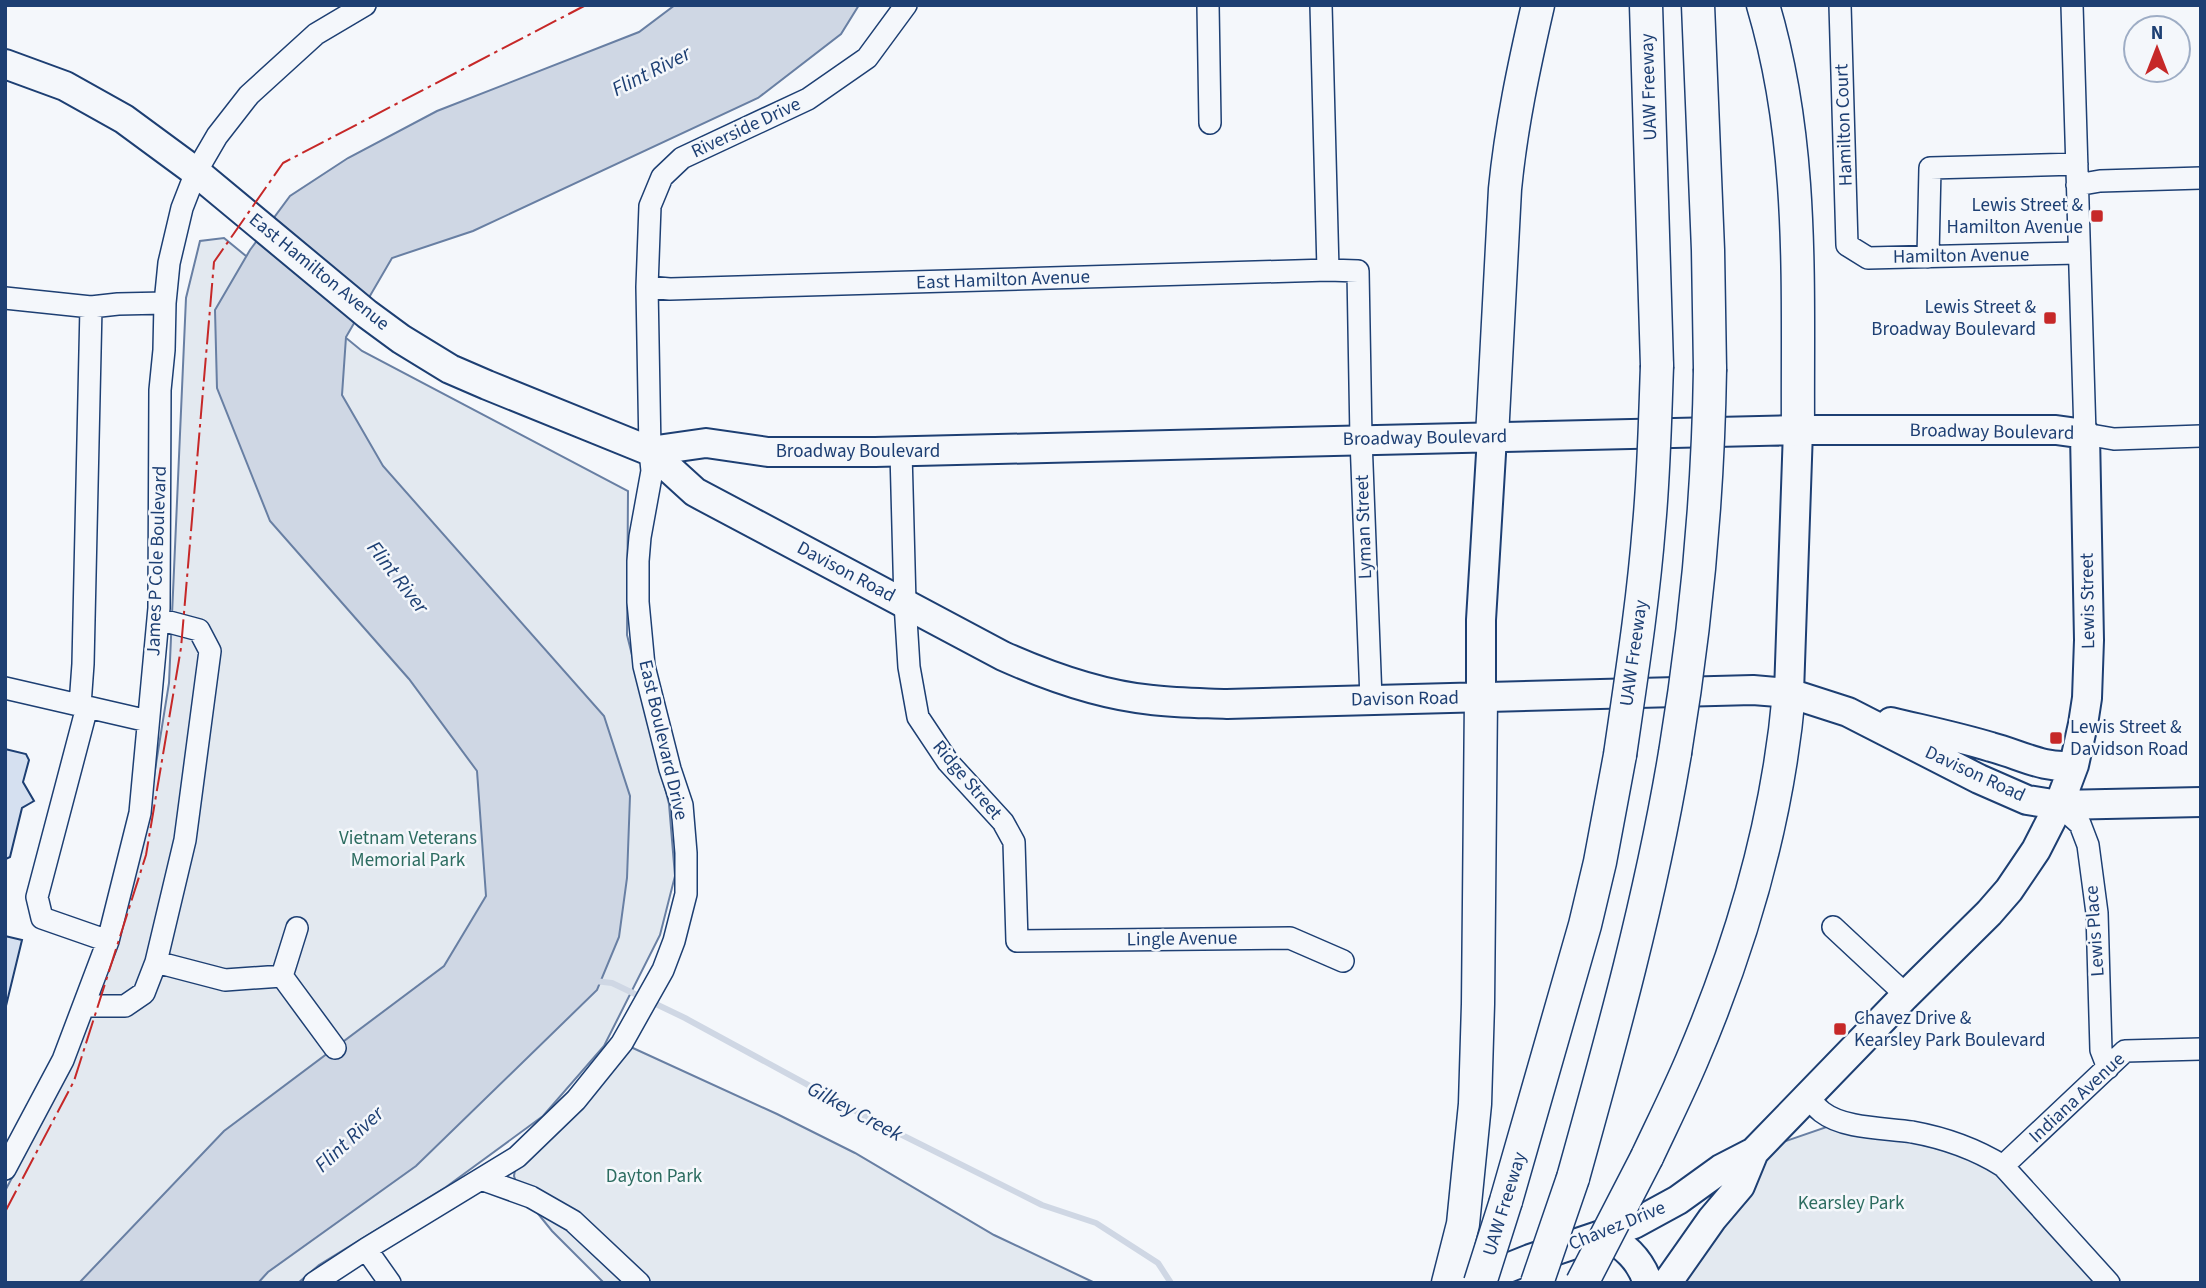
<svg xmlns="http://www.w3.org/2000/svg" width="2206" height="1288" viewBox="0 0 2206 1288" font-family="'Source Sans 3',sans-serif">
<rect width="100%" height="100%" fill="#f4f7fb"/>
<path fill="#e3e9f0" stroke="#687fa3" stroke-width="2" d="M224,238l138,113 266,140 -1,144 42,169 6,72 -15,59 -56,111 -61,70 -97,71 -127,78 -21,18h-293v-92l32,-61 110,-310 22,-137 17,-385 14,-57z
M622,1043l155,71 78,39 139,82 101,48h-491l-52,-52 -34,-42 -4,-13 3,-19z
M1841,1122l143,33 125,128h-436l81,-131z"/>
<path fill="#cfd7e4" stroke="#687fa3" stroke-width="2" d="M675,5h184l-18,29 -83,64 -285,133 -81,27 -46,79 -4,58 41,71 221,250 26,80 -3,82 -8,59 -22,53 -181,176 -148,106 -10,11h-179l145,-152 220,-165 42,-70 -9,-125 -68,-92 -139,-158 -53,-133 -2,-78 35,-60 40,-54 58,-38 89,-47 202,-79z"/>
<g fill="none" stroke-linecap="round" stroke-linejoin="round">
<path stroke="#cfd7e4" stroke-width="6" d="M595,981l17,2 73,35 191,104 166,83 54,18 62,40 13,20"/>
</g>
<path fill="#d5e0f0" stroke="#1d3f73" stroke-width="2" d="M5,749l21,5 3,6 -6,22 11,19 -12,7 -12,49 -4,2z
M5,936l17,4 -17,70z"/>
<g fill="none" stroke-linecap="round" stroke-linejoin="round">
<g stroke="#1d3f73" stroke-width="24">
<path id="minor" d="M1208,5l2,118
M1321,5l7,265
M1840,5l7,240 21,13 211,-5
M2072,5l13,429 29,5 87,-3
M2077,185l23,-4 101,-3
M1928,257l2,-89 147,-4
M647,287l23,2 658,-19 30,1 3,168 10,260
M5,298l86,9
M901,452l4,151 4,64 9,50 30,45 55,60 11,20 3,99 273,-3 53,23
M5,688l143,33
M80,705l3,-41 8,-357 27,-3 47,-1
M87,707l-50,190 5,21 66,23
M2059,805l21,19 8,21 9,68 4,137 7,18
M1833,927l73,68
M156,962l69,18 57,-4 53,72
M282,976l15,-48
M84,1006h41l19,-13 12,-31 29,-122 25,-189 -11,-21 -41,-11
M1808,1096c4,6 9,12 14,16 22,17 63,16 90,20 33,6 62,16 91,34l106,117
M2003,1166l122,-115 76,-2
M5,1169l58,-109 45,-119 32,-128 19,-205 1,-218 4,-40 1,-47 4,-40 13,-55 14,-36 21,-36 32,-41 67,-61 49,-29
M481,1179l50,18 42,24 66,62
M366,1249l24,34
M314,1283l52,-34 151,-92 59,-57 46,-57 41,-73 11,-29 12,-47v-41l-4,-48 -12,-36 -26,-103 -6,-64v-41l2,-24 12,-66 -2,-20 -3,-164 3,-81 12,-29 20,-19 126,-59 59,-41 39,-53"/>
</g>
<g stroke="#1d3f73" stroke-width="32">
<path id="major" d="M5,64l60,22 59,33 72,53 171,142 34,25 49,30 37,16 163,66 45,41 308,164c47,21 97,39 149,44 25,3 50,3 75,4l526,-14 36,3 59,19 131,67 48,21 32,5 142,-3
M650,451l56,-8 62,9h107l923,-22h258l29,4 4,206 -2,58 -4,26 -9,41 -15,40 -23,45 -27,40 -20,23 -83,82 -152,157 -33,17 -43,31 -44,24 -104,35 -60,24
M1789,693l9,-263
M1481,697v-77l11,-183
M1891,722c33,8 67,15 100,25 28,7 54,23 83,18
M1603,1235c22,10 37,24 45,48
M1667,1283l45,-64 28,-33 14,-34"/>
</g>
<g stroke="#1d3f73" stroke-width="35">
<path id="highway" d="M1646,5l11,361
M1698,5l10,245 2,119
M1763,5c42,141 34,281 35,425
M1492,437l13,-248c6,-62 19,-123 33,-184
M1647,1157c15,-32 31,-64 45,-97 50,-117 86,-240 97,-367
M1573,1178c39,-140 78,-281 102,-425
M1506,1201l79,-276 15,-63 20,-107
M1448,1283l15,-59 12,-120 3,-100 3,-307"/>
</g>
<use href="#minor" stroke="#f4f7fb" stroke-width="21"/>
<use href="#major" stroke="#f4f7fb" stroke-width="28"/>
<use href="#highway" stroke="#f4f7fb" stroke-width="32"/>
<g stroke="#1d3f73" stroke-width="35" stroke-linecap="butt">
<path id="highway-bridge" d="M1675,753c21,-127 33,-255 35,-384
M1620,755c11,-76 23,-152 29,-229 5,-53 6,-107 8,-160
M1480,1283l26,-82
M1537,1283l36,-105
M1582,1283l65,-126"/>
</g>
<use href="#highway-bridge" stroke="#f4f7fb" stroke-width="32"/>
<path stroke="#c62828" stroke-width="2" stroke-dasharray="24 5 3.5 5" stroke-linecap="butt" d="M5,1212l69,-131 72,-226 35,-207 33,-386 69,-99 303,-158"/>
</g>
<g fill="#c62828" stroke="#f4f7fb" stroke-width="2.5">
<rect x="2090" y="209" width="14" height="14" rx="3.5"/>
<rect x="2043" y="311" width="14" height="14" rx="3.5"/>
<rect x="2049" y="731" width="14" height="14" rx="3.5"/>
<rect x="1833" y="1022" width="14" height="14" rx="3.5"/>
</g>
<g text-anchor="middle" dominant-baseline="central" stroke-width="5" stroke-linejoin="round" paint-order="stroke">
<g font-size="19" fill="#1d3f73" stroke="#f4f7fb">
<text transform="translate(1649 87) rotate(-92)">UAW Freeway</text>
<text transform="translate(1844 125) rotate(-92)">Hamilton Court</text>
<text transform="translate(746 128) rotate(-25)">Riverside Drive</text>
<text transform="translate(1961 256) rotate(-1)">Hamilton Avenue</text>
<text transform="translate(319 272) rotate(39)">East Hamilton Avenue</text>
<text transform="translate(1003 280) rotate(-2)">East Hamilton Avenue</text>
<text transform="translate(1992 432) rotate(1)">Broadway Boulevard</text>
<text transform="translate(1425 438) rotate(-1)">Broadway Boulevard</text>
<text x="858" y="451">Broadway Boulevard</text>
<text transform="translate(1364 527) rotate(-92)">Lyman Street</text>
<text transform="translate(157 561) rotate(-88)">James P Cole Boulevard</text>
<text transform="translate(846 572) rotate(28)">Davison Road</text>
<text transform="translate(2088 601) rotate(-91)">Lewis Street</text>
<text transform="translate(1634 653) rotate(-82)">UAW Freeway</text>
<text transform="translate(1405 699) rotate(-1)">Davison Road</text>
<text transform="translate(663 740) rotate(77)">East Boulevard Drive</text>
<text transform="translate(1975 774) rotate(25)">Davison Road</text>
<text transform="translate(967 780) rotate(50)">Ridge Street</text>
<text transform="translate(2095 931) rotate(-94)">Lewis Place</text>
<text transform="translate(1182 939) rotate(-1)">Lingle Avenue</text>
<text transform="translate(2077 1098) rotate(-43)">Indiana Avenue</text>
<text transform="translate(1505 1204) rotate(-73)">UAW Freeway</text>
<text transform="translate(1617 1226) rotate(-22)">Chavez Drive</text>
</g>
<g font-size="19" fill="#1d3f73" stroke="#f4f7fb" text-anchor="end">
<text x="2083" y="205">Lewis Street &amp;<tspan x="2083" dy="22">Hamilton Avenue</tspan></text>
<text x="2036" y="307">Lewis Street &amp;<tspan x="2036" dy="22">Broadway Boulevard</tspan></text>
<text x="2070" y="727" text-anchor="start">Lewis Street &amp;<tspan x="2070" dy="22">Davidson Road</tspan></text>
<text x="1854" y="1018" text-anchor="start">Chavez Drive &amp;<tspan x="1854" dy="22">Kearsley Park Boulevard</tspan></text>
</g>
<g font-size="19" fill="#2c6c60" stroke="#f4f7fb">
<text x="408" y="838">Vietnam Veterans<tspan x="408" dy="22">Memorial Park</tspan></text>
<text x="654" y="1176">Dayton Park</text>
<text x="1851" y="1203">Kearsley Park</text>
</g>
<g font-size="21" font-style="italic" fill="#1d3f73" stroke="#f4f7fb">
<text transform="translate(651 71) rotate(-27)">Flint River</text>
<text transform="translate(398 577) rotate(52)">Flint River</text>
<text transform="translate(855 1111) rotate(28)">Gilkey Creek</text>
<text transform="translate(349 1139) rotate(-43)">Flint River</text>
</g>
</g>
<rect width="2206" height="1288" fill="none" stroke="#1d3f73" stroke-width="14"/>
<g transform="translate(2157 49)"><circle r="33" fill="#f4f7fb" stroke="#9eadc5" stroke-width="2"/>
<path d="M0-5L12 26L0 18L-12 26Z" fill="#c62828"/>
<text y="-10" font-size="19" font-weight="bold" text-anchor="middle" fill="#1d3f73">N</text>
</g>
</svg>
